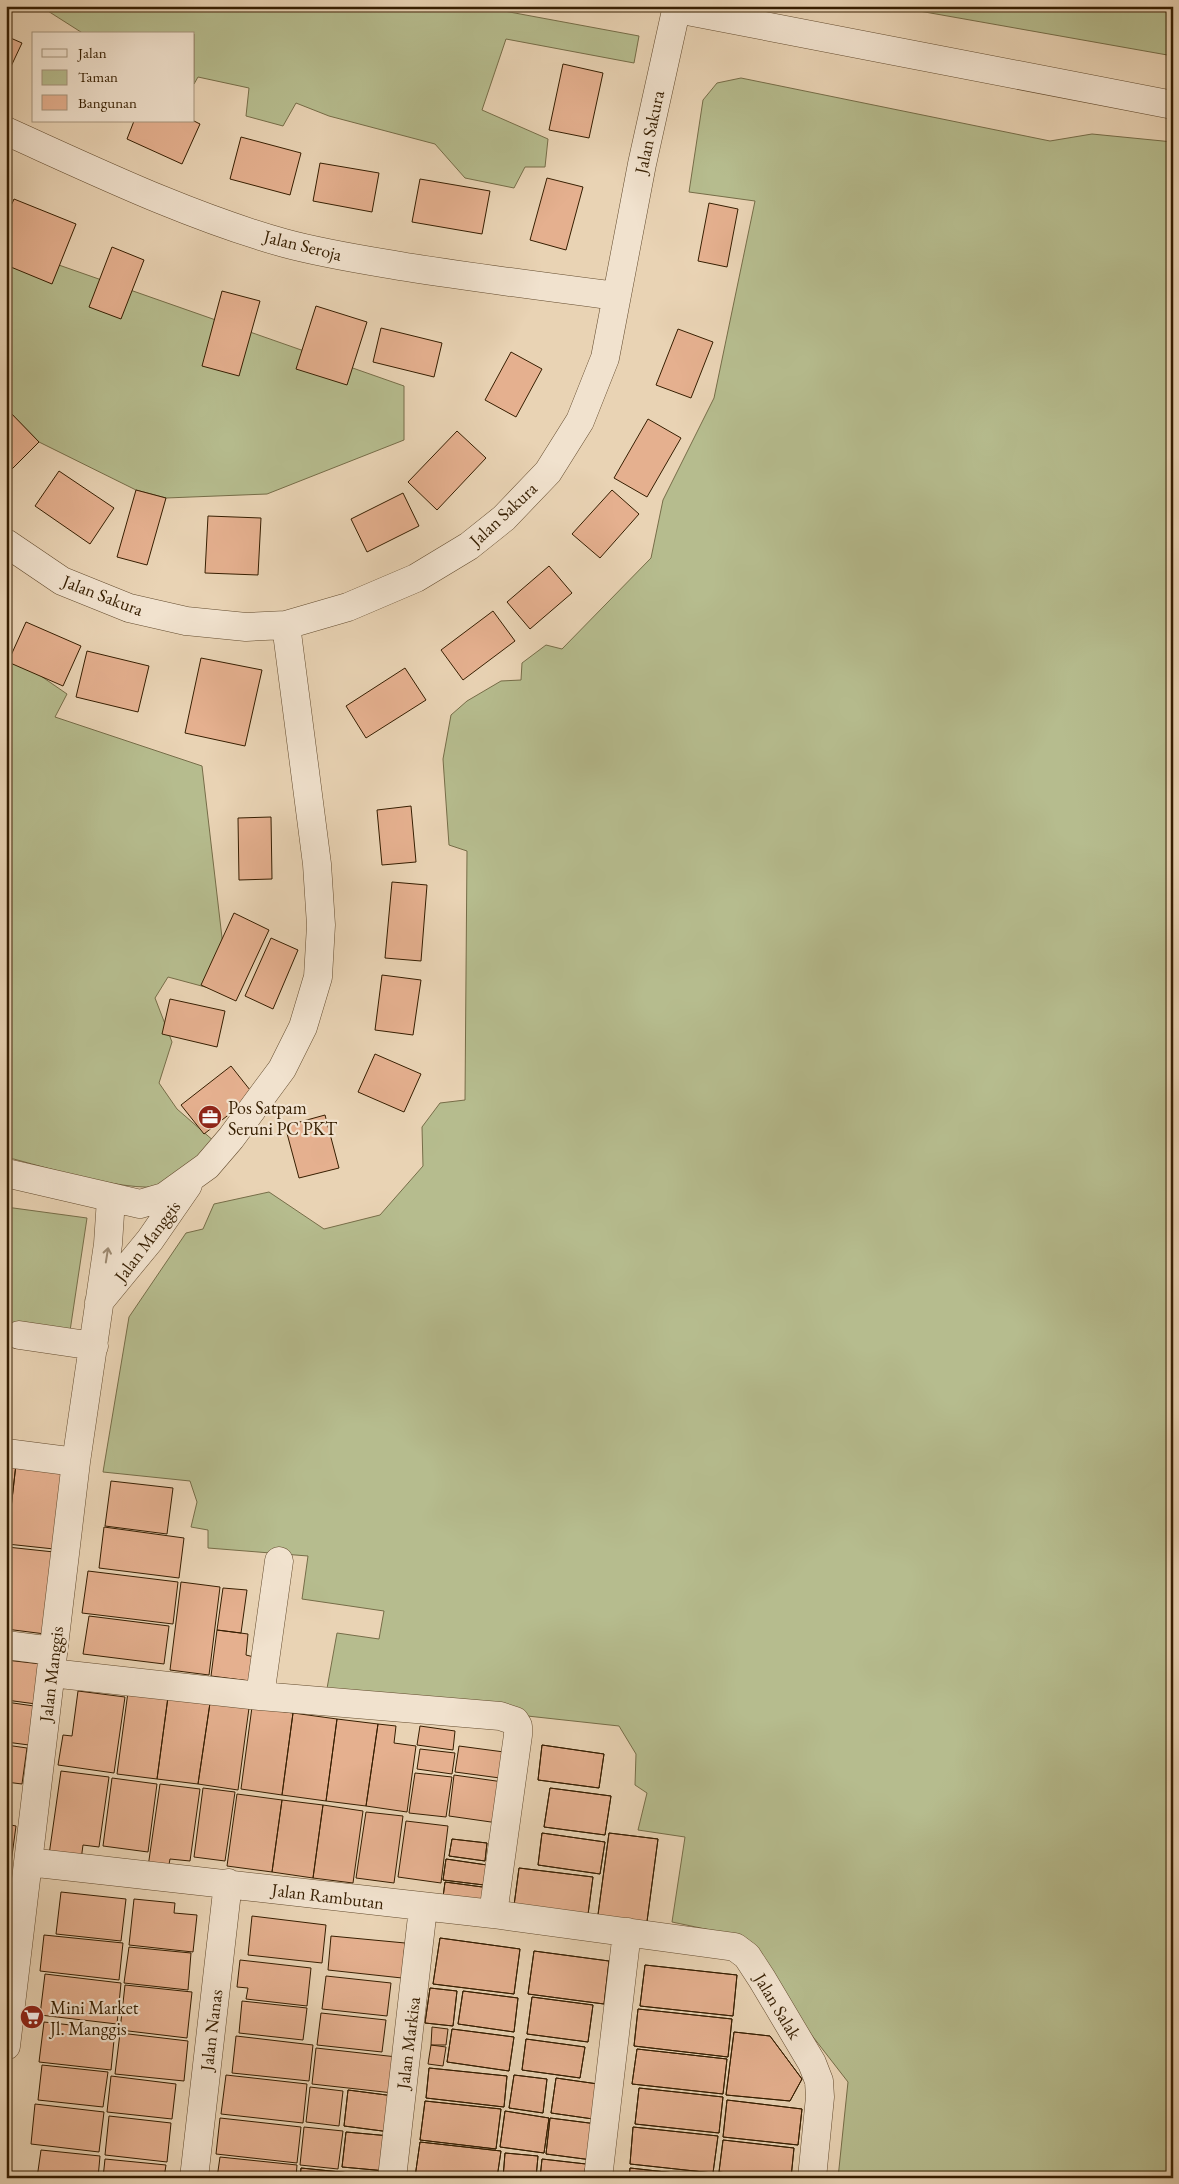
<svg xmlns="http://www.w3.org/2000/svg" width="1179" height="2184" viewBox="0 0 1179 2184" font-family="'EB Garamond',serif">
<rect width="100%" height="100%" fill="#e9d3b4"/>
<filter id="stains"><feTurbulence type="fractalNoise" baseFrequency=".004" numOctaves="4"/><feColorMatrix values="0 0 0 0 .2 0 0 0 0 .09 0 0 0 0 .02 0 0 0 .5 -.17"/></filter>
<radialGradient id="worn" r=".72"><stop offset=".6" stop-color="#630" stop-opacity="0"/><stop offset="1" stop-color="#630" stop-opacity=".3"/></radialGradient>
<path fill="#b6bc8e" stroke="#766d48" d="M40,6h437l162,30 -5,27 -128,-24 -24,71 66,29 -3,28h-20l-11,21 -49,-10 -30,-34 -106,-28 -33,-13 -13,23 -37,-10 3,-28 -51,-11 -4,7v-50h-110z
M891,6h282v50z
M741,78l309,63 42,-7 81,8v2036h-335l10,-96 -114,-147 -62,-13 13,-85 -47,-7 9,-37 -12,-8 1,-31 -17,-28 -293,-32 11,-61 42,6 5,-28 -82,-12 6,-43 -100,-8v-18l-17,-3 6,-25 -7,-21 -87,-9 26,-155 57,-84 17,-4 11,-25 55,-12 55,37 56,-14 43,-49 -1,-39 18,-24 25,-3 2,-249 -18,-6 -6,-86 8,-44 16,-14 34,-20 20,-1 1,-17 24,-18 16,4 89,-91 12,-58 51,-102 41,-197 -66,-9 14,-92 14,-17z
M36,257l368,129v54l-137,54 -101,4 -30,-8 -97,-48 -33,-34v-144z
M6,652l61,42 -12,23 147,49 24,206 -17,16 -41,-11 -13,21 17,44 -13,41 18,26 38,33c-8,7 -37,38 -45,42 -32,13 -128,-18 -164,-27z
M6,1207l81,11 -17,113 -64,-9z"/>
<path fill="#e5b08f" stroke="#361e01" d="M6,36l16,7 -16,34z
M563,64l40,9 -14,65 -40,-8z
M134,121h60l6,3 -18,40 -55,-25z
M241,137l60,16 -11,42 -60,-16z
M320,163l59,10 -7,39 -59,-11z
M547,178l36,9 -17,63 -36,-10z
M420,179l70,12 -8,43 -70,-12z
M14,199l62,25 -24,60 -46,-19v-48z
M709,203l29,6 -11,58 -29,-6z
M112,247l32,13 -23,59 -32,-12z
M222,291l38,10 -21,75 -37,-10z
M316,306l51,16 -20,63 -51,-16z
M381,328l61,15 -8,34 -61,-15z
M678,329l35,13 -22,56 -35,-13z
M511,352l31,17 -26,48 -31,-17z
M6,408l33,34 -30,30 -3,-3z
M648,419l33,19 -34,59 -33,-19z
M457,431l29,27 -49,52 -29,-28z
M59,471l55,37 -24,36 -55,-38z
M136,490l30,8 -19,67 -30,-8z
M612,490l27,24 -39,44 -28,-24z
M403,493l16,33 -52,26 -16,-33z
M208,516l53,2 -3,57 -53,-2z
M549,566l23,27 -42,36 -23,-27z
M493,611l22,30 -52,39 -22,-30z
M26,622l55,24 -18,40 -55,-24z
M87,651l62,15 -11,46 -62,-15z
M201,658l61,12 -17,76 -60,-13z
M405,668l21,32 -60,38 -20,-32z
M411,806l5,56 -34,3 -5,-55z
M271,817l1,62 -33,1 -1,-62z
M392,882l35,3 -6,76 -36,-3z
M234,913l35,17 -33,71 -35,-16z
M271,938l27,12 -25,59 -28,-13z
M382,975l39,5 -8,55 -38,-5z
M170,999l55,12 -8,36 -55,-13z
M375,1054l46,20 -17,38 -46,-20z
M231,1066l23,29 -50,39 -23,-29z
M325,1115l14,53 -40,10 -14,-52z
M6,1462l10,2 -9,80h-1z
M16,1464l47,5 -9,80 -47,-5z
M111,1481l62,7 -6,46 -62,-8z
M104,1527l80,11 -5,40 -80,-10z
M7,1547l47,5 -9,82 -39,-5z
M88,1571l90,11 -5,42 -91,-11z
M181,1582l39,5 -11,88 -39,-5z
M223,1588l24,2 -6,43 -24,-3z
M89,1616l80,10 -5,38 -81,-10z
M217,1630l31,4 -2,21 8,2 -4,24 -39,-5z
M6,1660l35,4 -5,40 -30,-4z
M78,1691l47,6 -11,76 -56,-8 5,-30 9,1z
M128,1692l40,5 -11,82 -40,-5z
M168,1697l42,6 -12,81 -41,-5z
M6,1702l28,4 -5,39 -23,-3z
M210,1703l39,5 -11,82 -40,-6z
M252,1707l41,6 -11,82 -41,-6z
M293,1713l44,6 -11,82 -44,-6z
M337,1719l41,5 -12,82 -40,-5z
M378,1724l18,2 -2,17 22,3 -9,66 -41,-6z
M420,1726l35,5 -2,19 -36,-5z
M6,1745l21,3 -5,36 -16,-2z
M542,1745l62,9 -5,34 -61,-8z
M542,1745l62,9 -5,34 -61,-8z
M459,1746l45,6 -4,26 -45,-6z
M420,1749l35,4 -3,21 -35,-5z
M61,1771l48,6 -10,70 -16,-2 -2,15 -32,-5z
M415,1773l37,4 -6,40 -37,-4z
M454,1775l49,7 -5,41 -49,-7z
M112,1778l45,6 -9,68 -45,-6z
M160,1784l40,5 -10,72 -20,-2 -2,11 -20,-3z
M203,1788l32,4 -10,69 -31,-4z
M550,1788l61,8 -6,39 -61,-8z
M550,1788l61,8 -6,39 -61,-8z
M237,1794l45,6 -10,72 -45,-6z
M282,1800l41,5 -10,73 -41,-6z
M323,1805l40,6 -10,72 -40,-5z
M366,1812l37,4 -9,67 -38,-5z
M406,1821l42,5 -7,57 -43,-6z
M6,1824l10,2 -5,37 -5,-1z
M542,1833l63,9 -5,32 -62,-9z
M542,1833l63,9 -5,32 -62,-9z
M609,1833l49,6 -12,90 -49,-7z
M609,1833l49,6 -12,90 -49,-7z
M452,1839l35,4 -2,18 -36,-5z
M452,1839l35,4 -2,18 -36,-5z
M446,1859l41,6 -3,20 -41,-5z
M446,1859l41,6 -3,20 -41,-5z
M519,1868l74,9 -6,45 -74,-9z
M519,1868l74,9 -6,45 -74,-9z
M445,1882l45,6 -3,23 -45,-6z
M445,1882l45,6 -3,23 -45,-6z
M61,1892l65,7 -5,42 -65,-7z
M134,1899l41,4 -1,10 23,2 -4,37 -64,-7z
M252,1916l74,9 -4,38 -74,-8z
M44,1935l79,8 -4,37 -79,-9z
M331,1936l74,7 -3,35 -74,-8z
M440,1938l80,11 -6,45 -81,-10z
M440,1938l80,11 -6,45 -81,-10z
M129,1947l62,6 -3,37 -64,-7z
M534,1951l75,10 -5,43 -76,-10z
M534,1951l75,10 -5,43 -76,-10z
M240,1960l71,8 -4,38 -61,-7 2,-11 -11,-1z
M645,1965l92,10 -4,41 -93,-10z
M645,1965l92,10 -4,41 -93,-10z
M45,1974l76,9 -4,41 -77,-9z
M326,1976l65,7 -4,33 -65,-7z
M125,1985l67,7 -5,46 -67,-8z
M430,1988l27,3 -4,35 -28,-3z
M430,1988l27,3 -4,35 -28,-3z
M463,1991l55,7 -4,34 -56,-8z
M463,1991l55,7 -4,34 -56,-8z
M532,1997l61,8 -5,37 -61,-8z
M532,1997l61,8 -5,37 -61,-8z
M242,2001l65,7 -4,32 -64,-7z
M638,2009l94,10 -4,38 -94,-11z
M638,2009l94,10 -4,38 -94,-11z
M321,2013l65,7 -4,32 -65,-7z
M44,2022l71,8 -4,40 -72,-8z
M432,2027l16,2 -2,16h-15z
M452,2029l62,8 -5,34 -62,-9z
M452,2029l62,8 -5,34 -62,-9z
M734,2032l36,4 32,43 -12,22 -64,-6z
M734,2032l36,4 32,43 -12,22 -64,-6z
M120,2033l68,8 -4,40 -69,-7z
M236,2036l77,9 -4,36 -77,-8z
M526,2039l59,8 -5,31 -58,-8z
M526,2039l59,8 -5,31 -58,-8z
M431,2045l15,2 -3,19 -15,-2z
M316,2048l81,9 -4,36 -81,-9z
M637,2049l90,10 -4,35 -91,-10z
M637,2049l90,10 -4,35 -91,-10z
M42,2065l66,7 -5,35 -65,-7z
M429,2068l78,8 -3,31 -78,-9z
M429,2068l78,8 -3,31 -78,-9z
M226,2075l81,9 -4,39 -82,-9z
M514,2075l33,4 -4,34 -34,-5z
M514,2075l33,4 -4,34 -34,-5z
M111,2076l65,8 -4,35 -65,-7z
M556,2078l42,6 -5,35 -42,-6z
M556,2078l42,6 -5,35 -42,-6z
M310,2087l33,4 -4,35 -33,-4z
M639,2088l84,9 -4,36 -84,-9z
M639,2088l84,9 -4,36 -84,-9z
M348,2090l46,6 -4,36 -46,-6z
M348,2090l46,6 -4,36 -46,-6z
M727,2100l75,9 -4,36 -75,-8z
M727,2100l75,9 -4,36 -75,-8z
M425,2101l76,8 -5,40 -76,-9z
M425,2101l76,8 -5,40 -76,-9z
M35,2104l69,8 -5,40 -68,-8z
M505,2111l44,7 -5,35 -44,-6z
M505,2111l44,7 -5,35 -44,-6z
M109,2116l62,7 -4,39 -62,-7z
M220,2118l81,9 -4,36 -81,-9z
M550,2118l47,6 -5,36 -46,-6z
M550,2118l47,6 -5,36 -46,-6z
M304,2127l39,4 -5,38 -38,-4z
M633,2127l85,9 -5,37 -83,-9z
M633,2127l85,9 -5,37 -83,-9z
M346,2132l44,4 -4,35 -44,-4z
M346,2132l44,4 -4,35 -44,-4z
M723,2140l71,8 -3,30h-25l-47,-6z
M723,2140l71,8 -3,30h-25l-47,-6z
M420,2142l81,9 -4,27 -82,-1z
M420,2142l81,9 -4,27 -82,-1z
M41,2150l59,6 -2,22h-61z
M505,2153l33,3 -2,22h-33z
M505,2153l33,3 -2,22h-33z
M220,2157l77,8 -1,13h-79z
M105,2159l61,6 -2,13h-61z
M542,2159l44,5 -2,14h-44z
M542,2159l44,5 -2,14h-44z
M301,2168l79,8v2h-80z
M301,2168l79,8v2h-80z
M630,2168l81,9v1h-82z
M630,2168l81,9v1h-82z"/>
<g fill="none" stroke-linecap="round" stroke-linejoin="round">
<g stroke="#634b2e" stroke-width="29">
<path id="street" d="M677,9l496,96
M6,131c91,41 182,85 278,112 40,11 81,17 122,24 70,11 140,20 210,29
M6,543l56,38 67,27 57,13 60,6 40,-2 62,-18 68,-29 53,-32 35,-28 44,-46 32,-51 25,-63 37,-194 35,-158
M6,1173l134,31 24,-7 43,-31 24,-28 51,-69 21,-42 15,-50 3,-52 -4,-61 -31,-239
M99,1302l51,-62 38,-55
M19,1335l75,11
M6,1453l70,9
M6,1645l47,6
M51,1673l209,23 240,20 15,5 3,5v9l-25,179
M260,1696l19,-135
M28,1862l465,52 242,33 12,9 15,23 50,84 7,18 1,16 -8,81
M6,2046l70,-584 32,-218 3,-45
M194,2178l34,-295
M392,2178l31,-270
M598,2178l29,-246"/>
</g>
<use href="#street" stroke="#f1e2ce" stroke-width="28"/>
</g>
<defs><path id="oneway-shaft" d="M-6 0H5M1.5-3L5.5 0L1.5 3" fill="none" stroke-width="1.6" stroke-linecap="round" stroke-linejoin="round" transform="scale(1.25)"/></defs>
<use stroke="#9d8a72" href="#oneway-shaft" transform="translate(107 1255) rotate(-81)"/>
<defs>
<g id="office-disc" transform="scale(1.25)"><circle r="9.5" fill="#8f2418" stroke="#f1e2ce"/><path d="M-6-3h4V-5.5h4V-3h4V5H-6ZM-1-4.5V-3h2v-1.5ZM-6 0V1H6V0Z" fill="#fff"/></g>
<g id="supermarket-disc" transform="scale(1.25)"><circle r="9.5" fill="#8f2418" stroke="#f1e2ce"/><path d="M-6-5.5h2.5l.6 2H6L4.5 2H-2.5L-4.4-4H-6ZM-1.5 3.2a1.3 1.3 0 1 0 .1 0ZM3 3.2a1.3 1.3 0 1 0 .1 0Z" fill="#fff"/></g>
</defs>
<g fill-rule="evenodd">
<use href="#office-disc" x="210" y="1117"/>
<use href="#supermarket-disc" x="32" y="2017"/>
</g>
<g text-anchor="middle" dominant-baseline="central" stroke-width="4.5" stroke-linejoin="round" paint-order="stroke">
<g font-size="18" fill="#361e01" stroke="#f1e2ce">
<text transform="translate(649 132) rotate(-78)">Jalan Sakura</text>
<text transform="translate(303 245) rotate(14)">Jalan Seroja</text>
<text transform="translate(503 514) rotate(-43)">Jalan Sakura</text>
<text transform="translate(103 595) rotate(21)">Jalan Sakura</text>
<text transform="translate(147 1241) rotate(-53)">Jalan Manggis</text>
<text transform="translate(51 1674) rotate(-83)">Jalan Manggis</text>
<text transform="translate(328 1896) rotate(7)">Jalan Rambutan</text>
<text transform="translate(778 2006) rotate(59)">Jalan Salak</text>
<text transform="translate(211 2030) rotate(-83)">Jalan Nanas</text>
<text transform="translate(408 2043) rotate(-83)">Jalan Markisa</text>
</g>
<g font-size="18" fill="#361e01" stroke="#f1e2ce" text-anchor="start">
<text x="228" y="1107">Pos Satpam<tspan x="228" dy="21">Seruni PC PKT</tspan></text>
<text x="50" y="2007">Mini Market<tspan x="50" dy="21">Jl. Manggis</tspan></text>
</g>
</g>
<rect width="1179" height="2184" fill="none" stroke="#e9d3b4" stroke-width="25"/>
<rect x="8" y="8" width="1164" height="2169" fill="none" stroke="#361e01" stroke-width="2.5"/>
<rect x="12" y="12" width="1154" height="2159" fill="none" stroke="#361e01"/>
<rect x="32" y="32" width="162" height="90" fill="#f1e2ce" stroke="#a6947c"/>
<rect x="42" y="49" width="25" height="8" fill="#f1e2ce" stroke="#a6947c"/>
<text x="78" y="58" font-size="15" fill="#361e01">Jalan</text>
<rect x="42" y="70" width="25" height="15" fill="#b6bc8e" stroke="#a6947c"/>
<text x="78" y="82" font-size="15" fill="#361e01">Taman</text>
<rect x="42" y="95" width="25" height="15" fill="#e5b08f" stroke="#a6947c"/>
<text x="78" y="108" font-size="15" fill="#361e01">Bangunan</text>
<rect width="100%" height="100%" filter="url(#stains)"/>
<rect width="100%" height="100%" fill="url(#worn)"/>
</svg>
